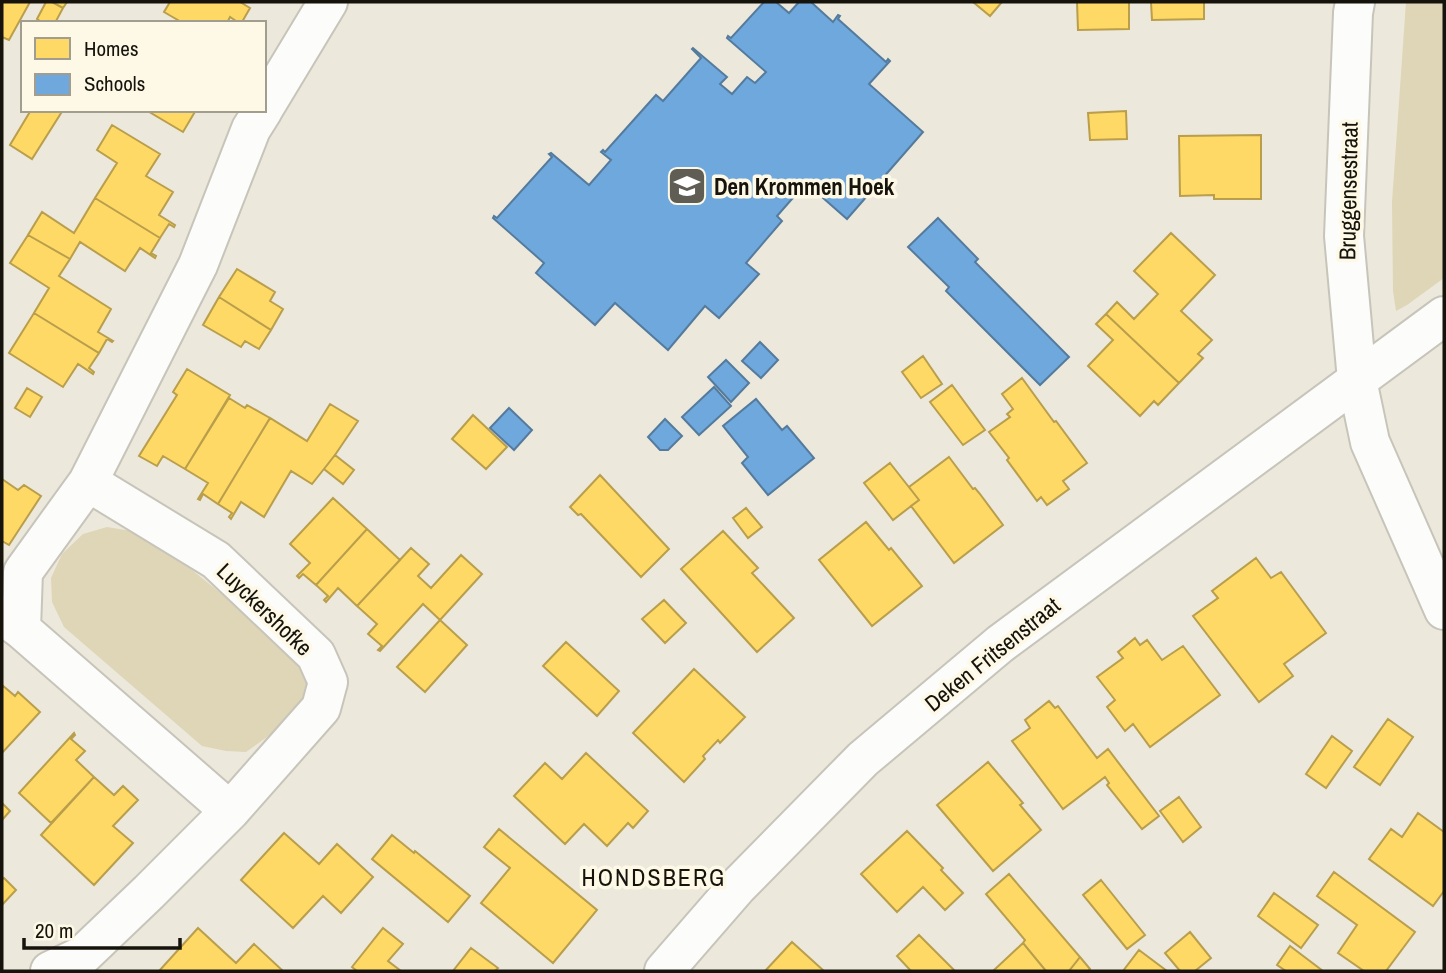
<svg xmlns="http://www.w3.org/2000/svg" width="1446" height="973" viewBox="0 0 1446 973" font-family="'Archivo Narrow',sans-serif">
<rect width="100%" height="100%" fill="#ece8db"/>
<path fill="#dfd6b7" d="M1406,2h38v276l-37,27 -11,6 -3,-20 -1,-89z
M107,527l30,5 40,26 71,57 57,50 7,20 -11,28 -55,39 -20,-1 -24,-5 -138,-119 -12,-25 -1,-24 11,-24 21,-20z"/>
<path fill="#ffd966" stroke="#b99e4b" stroke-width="2" d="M2,2h28l-21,38 -7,-3z
M46,2h6l11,6 -8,15h-12l-6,-4z
M52,2h15l-4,6z
M170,2h70l10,6 -8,14 2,1h-5l-9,-6 -3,6h-44l-19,-11z
M973,2h29l-12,14z
M1077,2h52v27l-51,1z
M1151,2h53v17l-52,1z
M31,110h32l-31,49 -22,-14z
M146,110h50l-13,22z
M1126,111l1,28 -37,1 -2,-27z
M112,125l48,29 -14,22 27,16 -14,23 16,10 -1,2 -5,-3 -9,14 -65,-40 22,-35 -20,-13z
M1261,135v64h-47v-4l-34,1 -1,-60z
M95,198l65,40 -9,15 5,3 -1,2 -15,-10 -15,23 -45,-29 -10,17 -42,-24 14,-23 32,21z
M1171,233l44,42 -34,36 31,29 -14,14 5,4 -24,25 -73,-69 11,-12 17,17 24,-25 -24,-23z
M28,235l42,24 -11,17 52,33 -13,23 15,9 -1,1 -5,-3 -8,14 -65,-40 15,-25 -39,-25z
M237,269l38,23 -5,9 13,8 -12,21 -52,-33z
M219,297l52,33 -12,19 -14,-8 -4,6 -38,-22z
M34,313l65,40 -10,15 5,4 -1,2 -15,-10 -15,23 -54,-34z
M1106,314l73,69 -21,22 -4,-4 -14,15 -52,-50 25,-26 -17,-16z
M923,356l19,28 -21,14 -19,-26z
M187,369l43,26 -45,74 -22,-13 -6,10 -18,-10 38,-61 -4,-3z
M1022,378l32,44 2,-1 31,42 -24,18 6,8 -22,16 -6,-8 -4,4 -30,-41 2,-2 -20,-26 21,-15 -3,-3 6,-5 -11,-15z
M952,385l33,45 -22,15 -33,-43z
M27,388l15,9 -12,20 -15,-9z
M229,398l16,10 2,-3 23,13 -52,86 -15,-10 -3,6 -2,-1 10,-16 -23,-14z
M330,404l28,17 -23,34 -23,29 -21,-13 -27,46 -23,-15 -10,17 -2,-2 3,-4 -14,-9 52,-86 37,23z
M473,415l34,32 -21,22 -34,-30z
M335,455l19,15 -11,14 -19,-15z
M949,457l24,32 2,-1 5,6 23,31 -49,38 -43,-57 8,-6 -10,-13z
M890,463l29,37 -26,20 -29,-37z
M600,475l69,74 -28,28 -60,-63 -3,1 -8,-8z
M2,479l16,11 6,-5 17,11 -32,49 -7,-4z
M333,498l34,31 -51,56 -13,-11 -4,4 -2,-2 13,-13 -20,-19z
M746,508l16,19 -14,11 -15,-20z
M866,522l23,28 2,-2 31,38 -50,40 -53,-66z
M367,529l33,31 -43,46 -19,-18 -12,14 -2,-2 4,-4 -12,-11z
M723,531l35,37 -6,5 42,45 -37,34 -76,-83z
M411,548l18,16 -11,12 13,12 30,-33 21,19 -42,46 -17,-16 -43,47 -2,-1 4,-4 -14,-12 9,-10 -20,-18z
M1256,558l15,20 10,-6 45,61 -42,31 9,12 -34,26 -66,-86 25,-18 -6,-7z
M664,600l22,23 -21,20 -23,-24z
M440,620l27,25 -42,47 -28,-25z
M1135,638l5,7 7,-5 15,20 21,-14 37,49 -70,52 -17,-23 -8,7 -18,-24 8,-7 -18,-23 26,-19 -5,-6z
M566,642l53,49 -22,25 -54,-50z
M694,669l51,48 -25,26 -2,-3 -15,16 2,3 -21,23 -51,-49z
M2,685l13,11 3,-4 22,20 -38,41z
M1049,701l6,7 3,-2 39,52 11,-9 51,67 -17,13 -35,-44 2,-2 -4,-6 -42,32 -51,-68 18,-13 -5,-8z
M1388,719l25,18 -33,48 -26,-18z
M74,733l1,2 -4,4 14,12 -9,9 18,17 -43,46 -32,-30z
M1332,736l20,15 -26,37 -20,-14z
M586,753l62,58 -15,17 -5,-5 -21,23 -23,-22 -19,20 -51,-48 31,-33 17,16z
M988,762l35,41 -3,2 21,25 -48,41 -56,-66z
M94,777l20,18 9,-9 15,14 -25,26 20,17 -39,42 -53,-50z
M1179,797l22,30 -18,15 -23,-31z
M2,803l8,8 -8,9z
M1418,813l26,19v59l-11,15 -64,-47 22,-30 11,8z
M499,829l98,81 -44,53 -72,-60 29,-35 -26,-21z
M907,831l36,37 -2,2 22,23 -18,17 -22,-23 -26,25 -36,-38z
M284,833l35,31 18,-20 36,33 -32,36 -18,-17 -30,32 -52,-48z
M392,835l22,18 1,-2 55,45 -22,26 -76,-63z
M1334,872l81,60 -29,39h-22l-26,-18 19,-28 -40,-29z
M1009,874l71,83 -11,14h-23l-23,-28 2,-3 -39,-46z
M4,878l12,12 -14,15v-26z
M1101,880l44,55 -18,14 -44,-54z
M1274,893l44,32 -17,23 -43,-32z
M198,928l38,35 18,-19 29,27h-124z
M383,928l20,16 -15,17 13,10h-44l-5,-4z
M1190,932l21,26 -16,13h-15l-15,-18z
M919,935l36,36h-44l-14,-15z
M792,942l32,29h-59z
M1023,943l23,28h-53z
M1290,946l33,25h-37l-9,-6z
M471,948l27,20 -3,3h-42z
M1139,950l28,21h-44z
M1080,957l10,12 -2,2h-19z"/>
<path fill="#6fa8dc" stroke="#547b9d" stroke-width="2" d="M764,2h12l13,11 10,-11h12l22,20 5,-7 2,1 -2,3 48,43 2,-3 2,2 -21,23 54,48 -76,87 -41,-36 -29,33 5,5 -36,42 13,11 -40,44 -14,-12 -37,44 -53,-47 -20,22 -59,-52 8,-10 -51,-45 1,-2 3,2 55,-61 -3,-3 2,-1 38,32 22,-25 -10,-8 2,-2 2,2 51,-57 7,6 38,-43 -9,-9 1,-1 34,29 -7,7 12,10 15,-17 8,6 11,-11 -39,-34 1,-2 3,2z
M938,218l40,41 -3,3 94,95 -29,28 -94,-94 3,-4 -41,-40z
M760,342l18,18 -17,18 -19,-17z
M726,360l23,23 -18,19 -23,-25z
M714,387l17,19 -32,29 -17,-18z
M756,399l26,31 5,-4 27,32 -46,37 -26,-32 6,-6 -25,-31z
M509,408l23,22 -18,20 -24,-22z
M665,419l17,17 -14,14h-8l-12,-13z"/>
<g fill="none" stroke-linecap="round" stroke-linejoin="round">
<g stroke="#c7c4ba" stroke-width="42">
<path id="street" d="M1355,2l-2,11 -9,223 13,144 13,62 74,168
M264,108l64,-106
M2,615l19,14 209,182
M21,629l2,-57 65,-90
M50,971l32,-15 67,-64 81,-81 91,-103 7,-26 -12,-27 -100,-95 -128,-78 110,-217 53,-136 12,-19
M664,971l73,-84 126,-128 137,-115 444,-328"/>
</g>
<use href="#street" stroke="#fcfcfa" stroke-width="38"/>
</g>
<defs>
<g id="school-square" transform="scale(2.0125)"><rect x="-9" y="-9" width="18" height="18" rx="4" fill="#605e54" stroke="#fef9e7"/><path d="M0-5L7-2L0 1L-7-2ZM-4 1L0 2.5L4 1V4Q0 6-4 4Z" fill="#fff"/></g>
</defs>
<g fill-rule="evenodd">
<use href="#school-square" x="687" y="186"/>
</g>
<g text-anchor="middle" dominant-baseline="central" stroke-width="7" stroke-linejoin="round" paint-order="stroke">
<g font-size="23" font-weight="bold" fill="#15130b" stroke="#fef9e7" text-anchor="start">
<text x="714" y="186">Den Krommen Hoek</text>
</g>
<g font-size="23" fill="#15130b" stroke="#fef9e7">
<text transform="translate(1348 191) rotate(-89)">Bruggensestraat</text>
<text transform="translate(265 609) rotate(44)">Luyckershofke</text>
<text transform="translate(992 654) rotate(-39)">Deken Fritsenstraat</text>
</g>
<g font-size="24" letter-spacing="2" fill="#15130b" stroke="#fef9e7">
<text x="654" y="877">HONDSBERG</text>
</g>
</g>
<rect width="1446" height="973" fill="none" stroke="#15130b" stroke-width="7"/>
<rect x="21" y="21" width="245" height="91" fill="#fef9e7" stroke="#a19d8f" stroke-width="2"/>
<rect x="35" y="38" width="35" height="21" fill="#ffd966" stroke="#a19d8f" stroke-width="2"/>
<text x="84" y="56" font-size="21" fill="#15130b">Homes</text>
<rect x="35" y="74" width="35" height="21" fill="#6fa8dc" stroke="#a19d8f" stroke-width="2"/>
<text x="84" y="91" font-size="21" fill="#15130b">Schools</text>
<path d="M24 938v10h156v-10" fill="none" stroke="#15130b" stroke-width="3.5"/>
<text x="35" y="938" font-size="21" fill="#15130b" stroke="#fef9e7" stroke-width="5" paint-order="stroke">20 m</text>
</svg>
